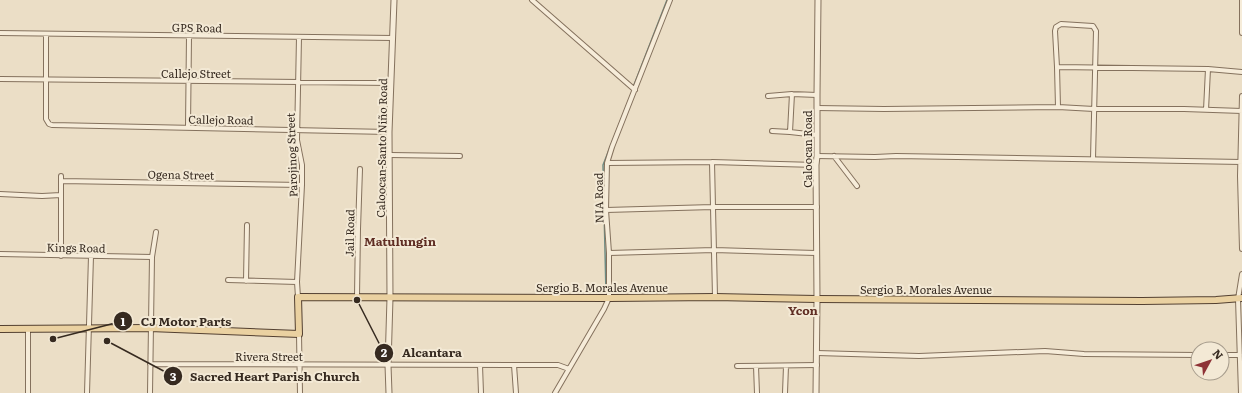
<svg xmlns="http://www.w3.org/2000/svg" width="1242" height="393" viewBox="0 0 1242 393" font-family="Literata,serif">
<rect width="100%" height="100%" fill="#ebdec6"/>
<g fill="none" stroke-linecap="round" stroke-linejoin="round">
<path stroke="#6e8c84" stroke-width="1.5" d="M634,85l33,-85
M606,293l-3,-128 29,-73"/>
<g stroke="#84715d" stroke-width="6">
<path id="minor" d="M532,0l103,90
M1242,0v33
M0,33l393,5
M46,34v85l3,5 3,1 337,7
M1057,67l151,2 34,3
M0,79l391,4
M792,94l-2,38 27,3
M768,96l24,-2 25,1
M1242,96l-2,80 2,73
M1058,107l-1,-40 -2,-36 1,-4 5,-3 32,2 3,5 -3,128
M817,108l67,1 174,-2 36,2h90l58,2
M1206,110l2,-41
M188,127l1,-91
M772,131l18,1
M390,155l70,1
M817,156l58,1 21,-1 346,6
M834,156l23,30
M712,162l3,135
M607,163l105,-1 104,3
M61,176v80
M61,181l241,4
M0,194l42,2 19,-1
M606,210l107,-3h104
M609,253l105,-3 102,3
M0,254l152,3
M228,280l69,2
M246,281l1,-56
M298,297l-1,-15 5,-97v-20l-5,-25 2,-103
M357,297l1,-68 2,-60
M299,334l1,59
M817,353l102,3 126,-5 39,3 114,1
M1222,355h18
M150,364l408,1 11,4
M480,365l1,28
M514,365l2,28
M737,366l80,-1
M756,366l1,27
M28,393v-65
M87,393l4,-137
M150,393l2,-136 4,-25
M555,393l49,-84 5,-11v-45l-3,-43 1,-47 5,-16 58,-147
M785,393l1,-27
M1241,393l-3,-94 4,-25"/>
</g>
<g stroke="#84715d" stroke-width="7">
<path id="tertiary" d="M389,393l-1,-28 2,-67 -1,-166 5,-132
M816,393l1,-94 -1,-134 1,-9v-61l1,-95"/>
</g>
<g stroke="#534031" stroke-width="8">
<path id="primary" d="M0,329l150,-1 149,6 -1,-37 311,1 106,-1 102,2 325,2 74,-1 26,-2"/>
</g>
<use href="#minor" stroke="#f6ecd9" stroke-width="4"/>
<use href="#tertiary" stroke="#f6ecd9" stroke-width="5"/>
<use href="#primary" stroke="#ead1a1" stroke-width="6"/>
</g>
<g text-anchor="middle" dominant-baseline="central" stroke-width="4" stroke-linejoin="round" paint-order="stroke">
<g font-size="11" fill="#362a20" stroke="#f3e9d5">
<text transform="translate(197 27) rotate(1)">GPS Road</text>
<text x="196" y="73">Callejo Street</text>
<text transform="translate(221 119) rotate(1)">Callejo Road</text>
<text transform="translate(381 148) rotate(-89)">Caloocan-Santo Niño Road</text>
<text transform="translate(807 149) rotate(-90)">Caloocan Road</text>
<text transform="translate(291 155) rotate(-92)">Parojinog Street</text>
<text transform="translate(181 174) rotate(1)">Ogena Street</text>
<text transform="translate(598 198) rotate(-91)">NIA Road</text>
<text transform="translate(349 233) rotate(-89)">Jail Road</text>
<text transform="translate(76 247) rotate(1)">Kings Road</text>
<text x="602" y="287">Sergio B. Morales Avenue</text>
<text x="926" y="289">Sergio B. Morales Avenue</text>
<text x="269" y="356">Rivera Street</text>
</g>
<g font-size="12" font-weight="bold" fill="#5f2d23" stroke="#f3e9d5">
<text x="400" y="241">Matulungin</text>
<text x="803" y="310">Ycon</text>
</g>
</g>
<path fill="none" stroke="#362a20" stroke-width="1.5" d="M53 339L123 321M357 300L384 353M107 341L173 376"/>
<g fill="#362a20" stroke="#f3e9d5" stroke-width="1.5">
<circle cx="53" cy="339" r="4"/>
<circle cx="357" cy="300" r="4"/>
<circle cx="107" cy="341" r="4"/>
<circle cx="123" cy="321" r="10"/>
<circle cx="384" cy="353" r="10"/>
<circle cx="173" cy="376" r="10"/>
</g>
<g font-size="12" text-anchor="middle" font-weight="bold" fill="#fff">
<text x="123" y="326">1</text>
<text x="384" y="357">2</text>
<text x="173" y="381">3</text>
</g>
<g font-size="12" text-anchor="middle" font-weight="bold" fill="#362a20" stroke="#f3e9d5" stroke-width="4" stroke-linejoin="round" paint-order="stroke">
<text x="186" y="326">CJ Motor Parts</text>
<text x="432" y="357">Alcantara</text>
<text x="275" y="381">Sacred Heart Parish Church</text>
</g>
<g transform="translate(1210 361) rotate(50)"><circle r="19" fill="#f3e9d5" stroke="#a79d8d"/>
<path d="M0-3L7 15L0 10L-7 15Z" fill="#8e3236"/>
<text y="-6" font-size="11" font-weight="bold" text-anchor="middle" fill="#362a20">N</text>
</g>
</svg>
